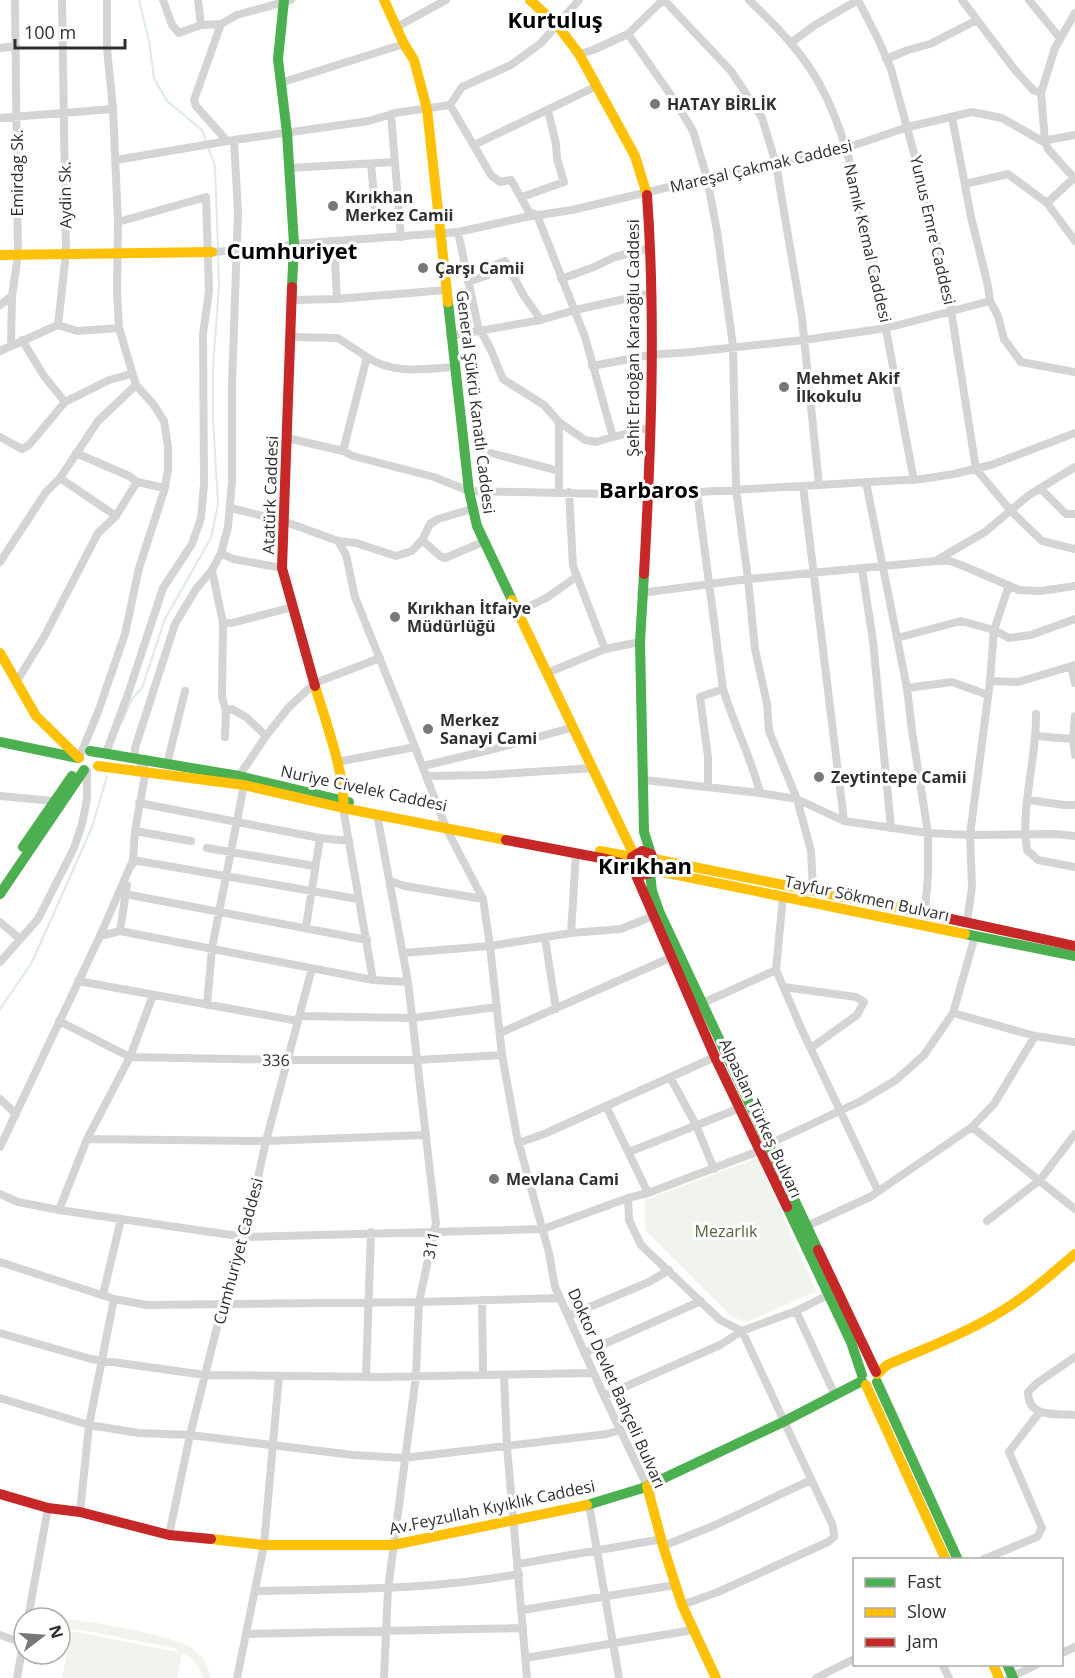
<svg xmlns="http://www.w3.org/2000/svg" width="1075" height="1678" viewBox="0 0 1075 1678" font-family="'Open Sans',sans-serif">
<rect width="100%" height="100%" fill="#fff"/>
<path fill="#f1f4ed" d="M758,1158l58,133 -69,31 -15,-5 -87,-87v-30z
M70,1620c20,0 106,17 120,27 11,7 18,18 21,31h-8l-4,-10 -8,-10 -17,-10 -97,-19 -17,1v-8z
M72,1631l110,22 -5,25h-115z"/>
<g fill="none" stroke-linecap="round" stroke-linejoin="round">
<path stroke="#dbe9ef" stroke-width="2" d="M139,0l10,41 5,37 13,23 35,29 13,36 3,83
M121,724l11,-25 10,-11 23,-69 46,-81 7,-34 -5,-86v-50l6,-83 -1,-30
M0,1009l31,-45 19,-42 42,-95 15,-51"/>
<path stroke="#d4d4d4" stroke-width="8" d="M163,0l9,25 7,8 22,-8 20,-1 16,-9 54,-15
M198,0l3,25
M664,0l67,71 31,47 14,46 26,154 17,167
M749,0c27,26 52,51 70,83 25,45 36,97 47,147 19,83 31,166 48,250
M858,0l20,39 13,30 38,139 22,102 25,159 35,42 31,30 33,8
M962,0l53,70 18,20 8,3
M1029,0l30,37
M1075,13l-20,35 -14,45 4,48 3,8 27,30
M221,24l-27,76 2,6 31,35
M397,27l49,-27
M628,34l47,67 18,30 14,47 10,53 16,115 3,143 12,90 7,70 12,55 2,27 28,68 14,52 2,39
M792,42l23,-17 43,-25
M0,48l16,-2
M579,54l14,-4 35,-16 35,-34
M886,59l22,-9 22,-6 47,-24
M280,83l124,-39
M450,105l41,70 9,7 11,-2 18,32 8,3 48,122 28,100 35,-9
M391,114l10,123
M952,117l19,100 17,69 2,15 8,15 6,23 17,23 54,10
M0,118l113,-9
M474,145l123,-59
M116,160l118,-20 135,-19 26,-8 55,-8 12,-18 49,-22 30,-22 38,-43
M371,164l5,52
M289,168l106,-6
M965,184l43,-10 39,29 28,38
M522,197l42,-15 -7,-23 -1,-15 -8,-34
M1047,203l27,-25
M458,232l20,94 12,22 13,31 41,26 15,17 26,18 11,2 17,-5
M334,241l3,58
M212,252l62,-4 20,-4 164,-12 68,-15 46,-7 135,-32 139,-30 62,-21 64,-15 30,6 40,23 33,-6
M561,279l33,-12 21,-10 36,-9
M468,282l20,-7 -1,-6 2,-2 16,-6 19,35 17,24
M292,300l45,-1 109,-9
M0,305l12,-9
M58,325l19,6 42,-3
M450,336l91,-16 34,-10 77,-17
M291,337l47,1 29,19 -24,94
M22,340l22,36 21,26
M11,345l1,-49 6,-41 -3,-255
M0,351l58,-26 8,-72 -4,-253
M367,357c27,18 56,12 87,10
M592,366l58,-11 41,-3 113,-12 83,-12 103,-27
M0,437l22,12 7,-4 36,-43 44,-22 22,-6
M287,438l56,13 10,5 81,21 35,14 179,4 274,-16 32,-5 37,-9 84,-32
M76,453l53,23 8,6 28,6
M491,453l68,18v-49
M60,478l56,38
M866,482l41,206 5,43 16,102v41l-3,39
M803,486l41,335
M1040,488l26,26h9
M559,492v-21
M569,492l4,74 32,83
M697,492l26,197c11,36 28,68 37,104
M231,508l52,13 55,20 18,2 40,13 16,-5 10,-11 8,-16 8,-5 34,-10
M422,540l18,16 5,2 38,-16
M338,541l8,14 9,42 53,132 38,99 37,71 7,47 12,109 15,82 32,116 6,34 49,109 43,90
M221,553l12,6 49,9
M937,560l48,-28 44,-37 46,-28
M0,562l46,-70 14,-14 38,-57 38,-36
M862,569l11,72 18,187
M212,570l11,53 -1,74 4,14 -1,26
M641,593l107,-14 188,-18h14l16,6 53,23 22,1 34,-5
M518,612l30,-15 28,-20
M223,623h9l61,-16
M897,638l64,-17 33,9 15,8 22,-3 44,-16
M1071,666l4,17
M547,673l58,-24 35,-7
M17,681l27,-44 54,-104 18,-17 21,-34
M990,681l28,1 57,-17
M907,688l45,-6 36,13
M226,711l6,-2 14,8 20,19
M1036,714c1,44 -16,93 -9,136l11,10 37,7
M1075,716l-2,23 2,16
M1036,736l37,3
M106,753l22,-59 35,-106 29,-44 9,-26 3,-34 -1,-150 6,-43 -3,-94 -88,25
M79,758l19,-46 27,-78 14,-66 26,-80 3,-19v-22l-4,-26 -11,-17 -17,-19 -17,-57 -2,-36 1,-70 -5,-113 -6,-60v-49
M337,762l78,-15
M167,764l18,-73
M423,766l75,-18 76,-21
M426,776l61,-1 106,-7
M644,780l116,13 37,6 47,22 84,12 42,2 84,-1 21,2
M708,787v-30l-8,-60 23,-8
M0,796l54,5
M1029,800l35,5h11
M139,803l181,35 29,3
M343,808l30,172
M377,814l31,168 28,241 -17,79 -3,74 -28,213 -4,89
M135,831l56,10
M207,848l107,18
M132,865l1,-5 225,39
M390,881l15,5 78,13
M125,894l242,46
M0,922l20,17
M967,922l5,-35 -2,-52 20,-154 4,-51 15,-45
M306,927l14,-89
M120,931l7,-46
M571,933l5,-80
M100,936l20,-5 253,49 35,2
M545,938l11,71
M403,953l87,-7 81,-13 50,-4 32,-13
M0,962l38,-43 36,-71 8,-24 5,-25v-28
M776,970l25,58 77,163
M78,981l220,40
M784,987l72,10 8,5 -7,13 -46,33
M703,1003l73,-33 7,-74
M207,1005l5,-57 32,-163 -5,-9 27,-40 23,-29 26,-24 65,-25
M953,1013l82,23 40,6
M299,1016l114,2 84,-11
M59,1021l71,36 157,3h131l84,-5
M500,1033l172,-76
M670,1077l26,48 18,44
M0,1099l16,15
M606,1106l42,87
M972,1127l103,82
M87,1139l179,2 160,-6
M518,1143l26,-9 171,-77
M0,1147l100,-211 33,-76 2,-29 11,-61 -11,-13v-9l40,-124 21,-35 16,-19 9,-17 7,-26 4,-46v-97l6,-171 -4,-73
M629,1152l111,-44
M0,1194l18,8 41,8 186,27 298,-8 85,-31 20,-5 111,-42 10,-7 92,-43 35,-21 28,-25 29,-42 22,-77
M628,1198l1,22 12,25 79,75 22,11 91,195 1,11 -6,5 -110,50 -36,13
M59,1210l28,-71 43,-82 23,-62
M987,1221l53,-41 35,-46
M807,1226l63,-29 102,-70 22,-23 41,-68
M0,1262l114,37 33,6 272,-3 141,-4
M103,1295l18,-76
M482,1300l1,74
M796,1311l39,84
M568,1316l81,-34 20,-12
M0,1333l91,26 114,16 176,2 212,-4
M584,1353l117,-52
M1075,1357l-38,26 -9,9c0,27 28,21 47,23
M366,1376l5,-144
M504,1376l3,71 20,231
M604,1396l116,-51 22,-14 54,-20 32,-16
M0,1398l89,27 50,8 51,2 163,20 51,3 203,-24 13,-4
M589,1504l30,174
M80,1512l9,-87 25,-126
M169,1535l21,-100 33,-132 22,-66 21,-96 46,-173
M663,1546l50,-20 98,-46
M982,1560l55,-23 5,-9 -33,-76 30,-39
M518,1564l139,-24
M256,1591c88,-2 176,-1 263,-17
M522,1610l153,-25
M28,1618l20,-110
M246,1634l277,-6
M0,1635l23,8
M1062,1653l13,-6
M525,1658l162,-27
M942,1664l7,14
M17,1678l7,-39
M237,1678l27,-133 15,-169
M816,1678l38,-19
M1009,1678l29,-14"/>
<path stroke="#4caf50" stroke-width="10" d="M284,0l-6,59 9,74 7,111 -2,43
M448,302l21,189 8,35 35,74
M644,574l-4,68 4,190 7,22
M0,742l78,16
M90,751l149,25 110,26
M23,847l49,-71
M650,873l2,18 7,20 159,339
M0,894l84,-124
M965,934l110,22
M787,1207l64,135 11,33
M877,1382l81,178
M587,1505l56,-17 140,-66 79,-41
M1007,1664l6,14"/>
<path stroke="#ffc107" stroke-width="10" d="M384,0l20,44 10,16 13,49 21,193
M530,0l27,25 22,29 56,102 12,39
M0,255l212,-3
M512,600l122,255
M0,653l36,63 43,42
M315,686c9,30 32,94 28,122
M98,766l146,19 99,23 163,32
M600,851l32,6
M654,859l260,52
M653,870l312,64
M877,1374l10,-9c44,-19 90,-36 130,-64 21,-14 39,-31 58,-47
M866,1385l80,175
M647,1486l16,60 19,59 34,73
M211,1539l53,6h129l194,-40
M993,1664l6,14"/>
<path stroke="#c62828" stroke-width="10" d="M292,287l-10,281 33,118
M644,574c7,-126 12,-253 3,-379
M506,840l100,19 25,7 4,7 6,2 9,-2 5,-10 -4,-9 -9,-3 -10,6 -1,9
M635,873l80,184 72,150
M914,911l161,35
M818,1250l58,122
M0,1494l48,14 32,4 89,23 42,4"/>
</g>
<g fill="#787878" stroke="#fff" stroke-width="2">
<circle cx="655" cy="104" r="6"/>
<circle cx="333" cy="206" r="6"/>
<circle cx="423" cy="268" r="6"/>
<circle cx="784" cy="387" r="6"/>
<circle cx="395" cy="617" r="6"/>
<circle cx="428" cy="729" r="6"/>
<circle cx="819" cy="777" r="6"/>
<circle cx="494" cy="1179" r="6"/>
</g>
<g text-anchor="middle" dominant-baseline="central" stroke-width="6" stroke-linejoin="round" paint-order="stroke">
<g font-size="16" font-weight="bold" fill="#2f2f2f" stroke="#fff" text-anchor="start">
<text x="667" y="104">HATAY BİRLİK</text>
<text x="345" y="197">Kırıkhan<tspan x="345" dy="18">Merkez Camii</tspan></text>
<text x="435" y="268">Çarşı Camii</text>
<text x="796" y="378">Mehmet Akif<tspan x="796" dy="18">İlkokulu</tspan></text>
<text x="407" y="608">Kırıkhan İtfaiye<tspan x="407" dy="18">Müdürlüğü</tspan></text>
<text x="440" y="720">Merkez<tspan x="440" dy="18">Sanayi Cami</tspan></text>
<text x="831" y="777">Zeytintepe Camii</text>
<text x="506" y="1179">Mevlana Cami</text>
</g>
<g font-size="16" fill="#2f2f2f" stroke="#fff">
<text transform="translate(761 166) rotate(-13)">Mareşal Çakmak Caddesi</text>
<text transform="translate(17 173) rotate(-90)">Emirdag Sk.</text>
<text transform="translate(65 195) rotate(-91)">Aydin Sk.</text>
<text transform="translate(933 230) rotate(77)">Yunus Emre Caddesi</text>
<text transform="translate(868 243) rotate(77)">Namık Kemal Caddesi</text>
<text transform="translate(633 338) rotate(-90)">Şehit Erdoğan Karaoğlu Caddesi</text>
<text transform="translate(476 402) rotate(83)">General Şükrü Kanatlı Caddesi</text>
<text transform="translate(270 495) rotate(-88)">Atatürk Caddesi</text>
<text transform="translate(364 788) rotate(12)">Nuriye Civelek Caddesi</text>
<text transform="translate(867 898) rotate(12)">Tayfur Sökmen Bulvarı</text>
<text transform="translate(276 1060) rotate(1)">336</text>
<text transform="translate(761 1118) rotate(65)">Alpaslan Türkeş Bulvarı</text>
<text transform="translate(431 1245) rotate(-78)">311</text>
<text transform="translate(238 1251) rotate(-75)">Cumhuriyet Caddesi</text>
<text transform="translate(617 1388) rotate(66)">Doktor Devlet Bahçeli Bulvarı</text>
<text transform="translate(492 1507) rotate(-12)">Av.Feyzullah Kıyıklık Caddesi</text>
</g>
<g font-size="16" fill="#546641" stroke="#fff">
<text x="726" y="1231">Mezarlık</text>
</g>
<g font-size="22" font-weight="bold" fill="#000" stroke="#fff">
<text x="555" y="19">Kurtuluş</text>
<text x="292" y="250">Cumhuriyet</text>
<text x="649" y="489">Barbaros</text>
<text x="645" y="865">Kırıkhan</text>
</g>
</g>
<rect x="853" y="1558" width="210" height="108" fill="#ffffff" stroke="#acacac" stroke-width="1.5"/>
<rect x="865" y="1578" width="30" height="9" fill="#4caf50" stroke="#acacac" stroke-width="1.5"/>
<text x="907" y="1588" font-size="18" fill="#2f2f2f">Fast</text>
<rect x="865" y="1608" width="30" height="9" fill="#ffc107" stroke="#acacac" stroke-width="1.5"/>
<text x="907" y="1618" font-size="18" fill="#2f2f2f">Slow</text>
<rect x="865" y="1638" width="30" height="9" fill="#c62828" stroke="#acacac" stroke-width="1.5"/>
<text x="907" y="1648" font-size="18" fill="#2f2f2f">Jam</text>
<g transform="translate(42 1636) rotate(73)"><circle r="28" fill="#ffffff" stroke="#acacac" stroke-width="1.5"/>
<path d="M0-4.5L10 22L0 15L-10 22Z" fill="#787878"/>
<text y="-9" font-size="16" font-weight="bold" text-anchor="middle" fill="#2f2f2f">N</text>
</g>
<path d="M15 39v9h110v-9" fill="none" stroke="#2f2f2f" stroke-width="3"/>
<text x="24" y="39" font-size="18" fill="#2f2f2f" stroke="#ffffff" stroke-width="4.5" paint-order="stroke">100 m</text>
</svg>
